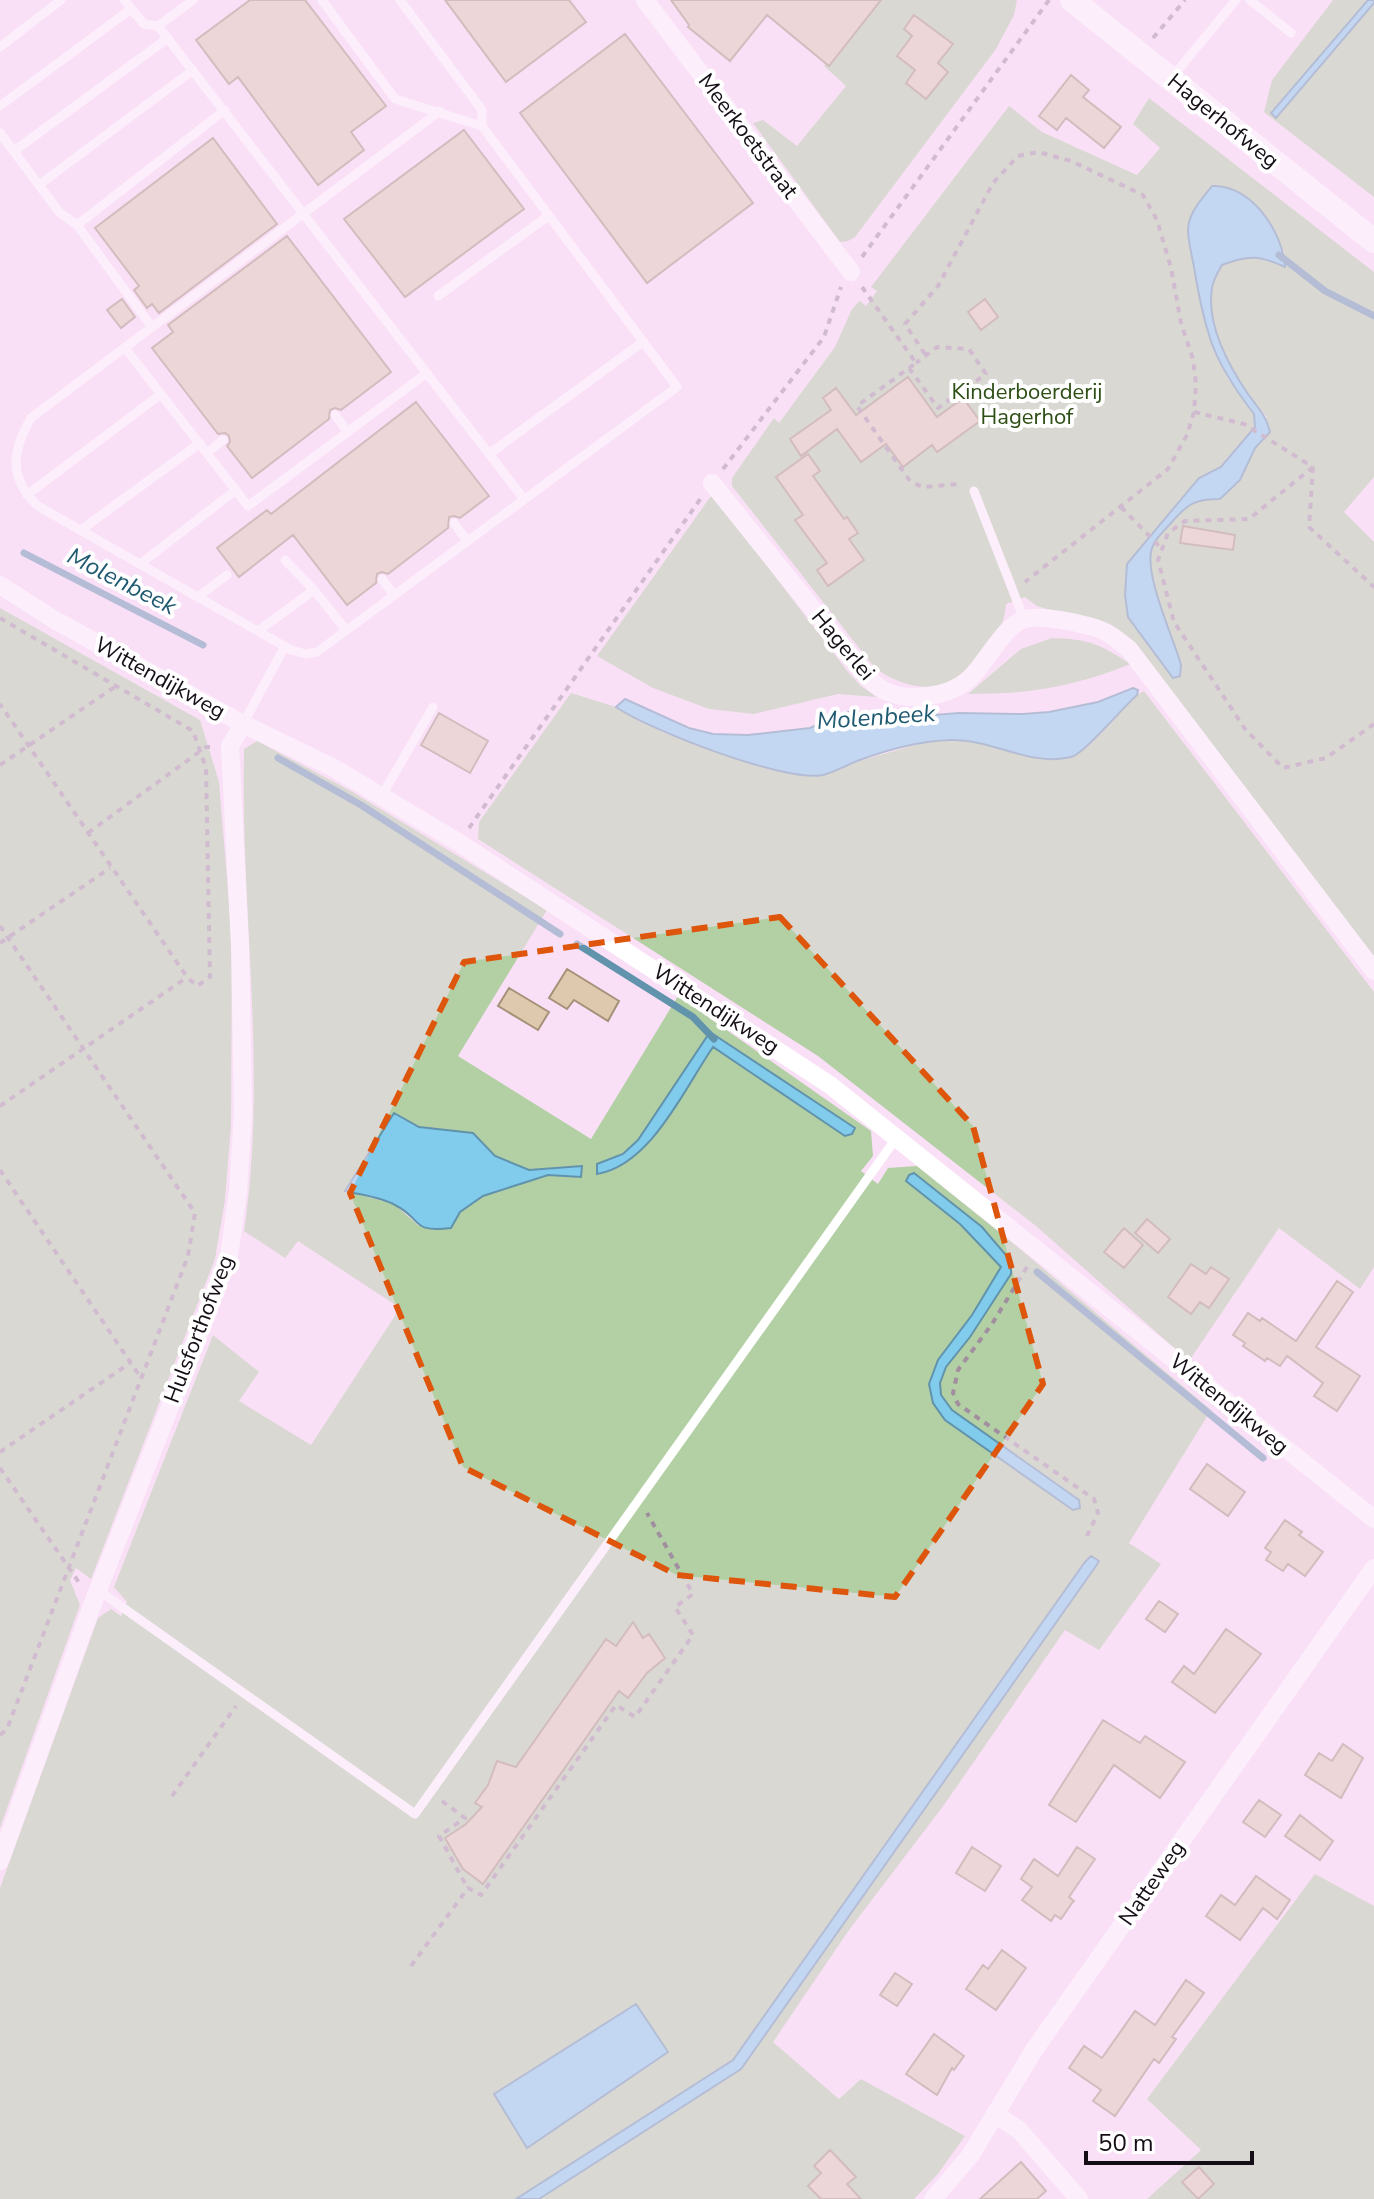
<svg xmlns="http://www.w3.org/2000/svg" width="1374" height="2199" viewBox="0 0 1374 2199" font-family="'Nunito Sans',sans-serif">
<rect width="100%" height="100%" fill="#fae0f7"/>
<path fill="#b3cfa4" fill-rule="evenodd" d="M880,0h137l-3,15 -18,34 -141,188 -7,4 -8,1 -87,-119 10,-3 34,26 49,-60 -22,-20z
M1333,0h41v197l-110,-85 8,-32z
M1149,98l225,174v205l-30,35 30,30v414l-194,-246 -88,-88 -55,-16 -12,-9 -19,7c-2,22 -7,27 -19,45 -5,6 -10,14 -15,20 -28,28 -70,20 -98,-2l-142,-181v-8l42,-60 5,5 56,-76 17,-38 8,-8 6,5 11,-15 -6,-4 138,-181 33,26 95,43 23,-27 -27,-24zM1195,208l63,1 26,42v15c-25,-11 -37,-11 -62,-1 -3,7 -9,15 -10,23 -8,43 28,98 55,129l-12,10v-13l-27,-35 -21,-47 -19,-103z
M711,496l21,24 116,152 13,14 16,11 -39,-3 -84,20 -45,-5 -56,-21 -56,-32z
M0,608l200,112 19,62 13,156 -1,188 -6,74 -10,59 -124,320 -15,-11 -6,12 10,25 -80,223z
M1052,638c38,1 47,6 79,26 -58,23 -101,30 -163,30l53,-45z
M1144,691l230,301v275l-14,22 -81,-61 -90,133 -153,-135 -218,-170 -340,-217 1,-17 92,-129 45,14 46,25 54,19 88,25 17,-1 38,-14 63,-18 32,-3 28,3 56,14 63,-25 14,-17 22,-20z
M257,741l92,49 198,120 -89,146 133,83 87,-143 193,135 2,25 -12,15 17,13 10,-16 29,-2 102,82 192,162 -82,133 32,21 -62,86 -34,-20 -121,175 -95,125 -76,112 66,57 22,-20 104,57 -28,39 -23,24h-375l202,-130 357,-508 -13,1 -352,498 -217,139h-516v-311l98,-270 13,-9 10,7 6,-14 -13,-15 99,-252 46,37 -20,29 72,44 89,-137 -102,-67 -13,17 -41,-27c24,-160 -4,-322 0,-482zM710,1032l145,96 -10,8 -132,-89 -67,98 -49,29v-10l26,-10 15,-14zM394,1113l25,14 54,6 22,23 34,14 52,-4v10l-33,-1 -65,21 -23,16 -41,14 -25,-22 -48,-13z
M1315,1874l59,32v293h-227l54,-49 -54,-51z"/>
<path fill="#81ccec" stroke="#6193ac" stroke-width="2" d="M1368,0h6v3l-98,115 -5,-5z
M1212,186c39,-2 71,46 73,81 -26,-12 -37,-12 -63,-2 -4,7 -9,15 -10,23 -6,36 17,78 36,106 10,14 18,21 22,38l-15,16 -15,32 -20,19c-24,0 -32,4 -48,23 -6,7 -16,15 -19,24 -12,23 21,93 28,119l-1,11 -7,2 -45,-61 -3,-22 2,-31 72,-86 22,-11 34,-40 -1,-13c-40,-52 -48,-77 -59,-141 -2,-14 -7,-30 -7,-44 1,-17 14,-30 24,-43z
M1133,688l5,2 -1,5c-14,12 -53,59 -66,62 -40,10 -80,-18 -120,-17 -31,1 -65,10 -94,21 -12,5 -23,11 -34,14 -37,8 -174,-45 -207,-68l9,-8 64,29 24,6 35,1 62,-7 34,-15 10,-2 43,7 62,-5 64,1 26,-2 49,-10z
M710,1032l145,96 -3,6 -7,2 -132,-89c-29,42 -62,118 -116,127v-10l26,-10 15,-14z
M394,1113l25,14 54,6 22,23 34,14 53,-4 -1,11 -33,-2 -65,21 -23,16 -9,16c-41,5 -28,-9 -56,-23 -14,-8 -34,-10 -50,-14z
M914,1173l68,54 29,34v13l-41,63 -24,30 -6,16 1,12 11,15 127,90 1,8 -7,2 -128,-90 -12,-17 -4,-19 9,-24 34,-45 29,-48 -41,-43 -54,-43 3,-6z
M1091,1556l8,5 -3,5 -355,503 -202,130h-23l217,-139 352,-498z
M636,2004l32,48 -141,96 -33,-54z"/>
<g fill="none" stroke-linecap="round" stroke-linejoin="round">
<path stroke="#6193ac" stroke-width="7" d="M1279,255l46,36 49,25
M24,553l179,92
M278,758l83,47 199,129
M577,944l116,73 21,22
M1037,1272l226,186"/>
</g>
<path fill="#dec9af" stroke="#a59178" stroke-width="2" d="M250,0h55l81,106 -35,26 13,18 -46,35 -80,-108 -9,7 -33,-44z
M445,0h124l17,22 -80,60z
M671,0h210l-52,66 -62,-51 -37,46 -42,-34 1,-2z
M914,15l39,29 -15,19 10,9 -22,27 -20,-16 9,-13 -18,-14 15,-20 -8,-7z
M625,34l128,169 -106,80 -127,-170z
M1071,75l18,15 -6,7 38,30 -17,21 -38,-30 -9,12 -18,-14z
M464,130l60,79 -119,88 -61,-78z
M213,138l64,86 -118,89 -7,-9 -5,4 -13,-18 5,-4 -44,-58z
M287,236l104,136 -50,38 -6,-2 -5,2 -1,9 -77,59 -25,-32 3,-4 -1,-6 -4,-3 -7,1 -66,-86 21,-16 -5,-7z
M122,299l13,18 -14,11 -14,-18z
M985,299l13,18 -17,13 -13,-18z
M908,377l29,40 26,-19 17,23 -43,31 -5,-7 -29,22 -17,-23 -25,18 -24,-33 -36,27 -11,-17 41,-29 -8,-12 13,-10 20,27z
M416,402l73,94 -29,22 -6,-2 -5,1 -1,11 -60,46 -6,-2 -5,2 -1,9 -29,22 -54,-70 -54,42 -22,-29 50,-38 4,4z
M808,454l12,17 -7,5 31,43 3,-2 11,16 -9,6 15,21 -36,26 -11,-16 10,-7 -32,-43 8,-5 -27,-38z
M1183,526l52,9 -2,15 -53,-7z
M439,713l49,28 -18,32 -49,-28z
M567,969l52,32 -11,20 -34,-21 -7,9 -18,-11z
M509,988l40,24 -11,18 -40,-24z
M1147,1219l23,20 -12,14 -23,-20z
M1124,1228l19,17 -19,23 -20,-16z
M1191,1264l15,10 5,-7 18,12 -20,29 -9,-6 -9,12 -23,-17z
M1337,1281l16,11 -37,55 44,29 -23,35 -23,-15 9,-13 -36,-27 -7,10 -13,-8 -2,3 -22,-15 2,-3 -12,-8 15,-22 12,8 2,-3 34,23z
M1207,1464l38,28 -17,24 -38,-27z
M1285,1520l17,12 -3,3 24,17 -18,24 -17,-12 -5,7 -17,-11 5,-8 -6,-4z
M1159,1601l19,13 -13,18 -19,-13z
M633,1622l10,16 6,-4 16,24 -18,15 -19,25 -9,-7 -136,193 -20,-15 -18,-31 21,-14 16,-17 -7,-4 13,-18 9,-24 19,6 90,-128 10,7z
M1226,1629l35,25 -46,59 -43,-31 12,-16 10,8z
M1103,1720l37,23 5,-7 40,26 -25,36 -46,-33 -38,57 -27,-17z
M1343,1744l20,14 -22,40 -36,-23 14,-22 13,8z
M1259,1800l22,15 -16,22 -22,-15z
M1300,1815l33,26 -13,19 -35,-24z
M972,1847l29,19 -16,25 -29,-18z
M1077,1847l18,12 -26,38 5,4 -2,2 -11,16 -6,-4 -4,6 -29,-21 10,-13 -11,-8 13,-20 24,17z
M1256,1876l34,24 -13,19 -14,-11 -23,32 -34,-24 15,-21 14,10z
M1002,1950l24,18 -30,42 -30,-21 17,-24 5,4z
M895,1973l17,11 -15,22 -17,-11z
M1186,1980l18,13 -32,44 4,2 -17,24 -5,-4 -39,57 -22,-15 8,-11 -32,-22 15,-22 18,12 33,-47 20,14z
M934,2034l30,22 -10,14 -2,-2 -15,27 -31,-21z
M830,2150l26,27 -9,7 14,15h-40l-13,-13 13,-13 -7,-7z
M1021,2162l25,29 -9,8h-57z
M1199,2167l15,17 -16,15 -16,-17z"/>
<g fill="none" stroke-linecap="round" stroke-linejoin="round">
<path stroke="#a18e9f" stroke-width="4" stroke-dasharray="6 6" stroke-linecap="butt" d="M1153,38l32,-38
M862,257l187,-257
M862,287l54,76 -59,43 53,75 12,6 39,-3
M925,354l-20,-30 33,-38 55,-103 25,-27 20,-4 33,9 72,34 14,25 14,48 10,55 12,36 3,25 -2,28 -7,23 -19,34 -143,113
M909,368l29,40 48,-34 -17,-25 -32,-2 -21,16
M1194,412l50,12 69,43
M1313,467l-64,52 -64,2 -17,12 -10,27 16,62 71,107 38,39 43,-10 48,-34
M1313,467l-4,60 65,60
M723,469l101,-132 17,-50
M1121,507l41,42
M0,618l193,113 13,37 4,209 -13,9 -10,-9 -187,-273
M0,765l116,-79
M469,828l232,-330
M88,833l118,-86h7
M0,926l195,287 -7,43 -181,473 -7,6
M0,943l110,-75
M0,1106l186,-128
M0,1170l141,208
M1027,1267l-35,57 -34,46 -5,23 5,11 136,95 4,14 -11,23
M0,1452l130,-89
M0,1468l80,116
M172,1796l64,-90
M442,1801l23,17 -26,18 28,51
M411,1966l57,-78 13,7 135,-190 19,12 58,-82 -18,-28 18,-13 -46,-81"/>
<path stroke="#fff" stroke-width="9" d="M124,0l20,24 14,2
M193,0l-35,26 366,473
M322,0l73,99 87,27 195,261 -360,265 -11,2 -15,-4 -253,-144c-30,-28 -26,-55 -7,-88l409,-307
M400,0l82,110v16
M1250,0l41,33
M0,47l61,-47
M1173,76l63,-76
M0,106l131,-97
M0,133l59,79 18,13
M14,151l154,-113
M39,185l154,-115
M438,296l110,-80
M152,327l-75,-102 148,-115
M125,348l123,158 179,-133
M335,415l13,17
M207,453l16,-13
M489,454l154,-112
M974,491l50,128
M27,495l134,-101
M454,523l13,18
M81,530l119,-87
M285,560l29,30 32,40
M140,564l96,-74
M382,579l12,16
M198,597l29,-22
M258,631l56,-41
M243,724l42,-78
M381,797l52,-90
M98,1590l317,224 482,-677"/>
<path stroke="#fff" stroke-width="18" d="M645,0l206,272
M712,483l145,181c7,8 16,21 26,26 25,13 67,7 87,-12 16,-15 34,-53 55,-59 16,-5 70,6 84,15 7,4 13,10 20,15l245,322
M0,585l53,34 190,105 91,44 124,74 372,243 544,434
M0,1861l93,-258 136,-347 9,-64 5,-79 -3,-167 -10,-200 13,-22
M995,2114l24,16 60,69
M933,2199l37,-43 64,-106 340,-482"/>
<path stroke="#fff" stroke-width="24" d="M1072,0l302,241"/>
</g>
<path d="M0 0H1374V2199H0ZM780,917l193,209 70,258 -148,213 -218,-22 -214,-108 -113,-274 114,-231z" fill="#fae0f7" fill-opacity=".55" fill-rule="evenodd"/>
<path fill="none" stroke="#de550c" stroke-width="6" stroke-dasharray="16 10" stroke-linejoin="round" d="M780,917l193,209 70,258 -148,213 -218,-22 -214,-108 -113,-274 114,-231z"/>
<g text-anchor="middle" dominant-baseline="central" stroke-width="8" stroke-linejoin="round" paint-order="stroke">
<g font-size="22" fill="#160e16" stroke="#fff">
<text transform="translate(1223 121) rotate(39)">Hagerhofweg</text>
<text transform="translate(748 136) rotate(53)">Meerkoetstraat</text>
<text transform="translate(843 645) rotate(50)">Hagerlei</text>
<text transform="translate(160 678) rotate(29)">Wittendijkweg</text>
<text transform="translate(716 1009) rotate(33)">Wittendijkweg</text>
<text transform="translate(199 1329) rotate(-69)">Hulsforthofweg</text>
<text transform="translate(1229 1404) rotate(39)">Wittendijkweg</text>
<text transform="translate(1152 1883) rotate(-55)">Natteweg</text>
</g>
<g font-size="22" fill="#2d4e14" stroke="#fff">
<text x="1027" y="392">Kinderboerderij<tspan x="1027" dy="25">Hagerhof</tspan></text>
</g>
<g font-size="24" font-style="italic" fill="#1f5a71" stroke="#fff">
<text transform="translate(122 581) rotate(27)">Molenbeek</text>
<text transform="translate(876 717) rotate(-4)">Molenbeek</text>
</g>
</g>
<path d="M1086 2151v12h166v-12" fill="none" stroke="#160e16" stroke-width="4"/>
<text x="1098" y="2151" font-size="24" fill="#160e16" stroke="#ffffff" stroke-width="6" paint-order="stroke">50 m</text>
</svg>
